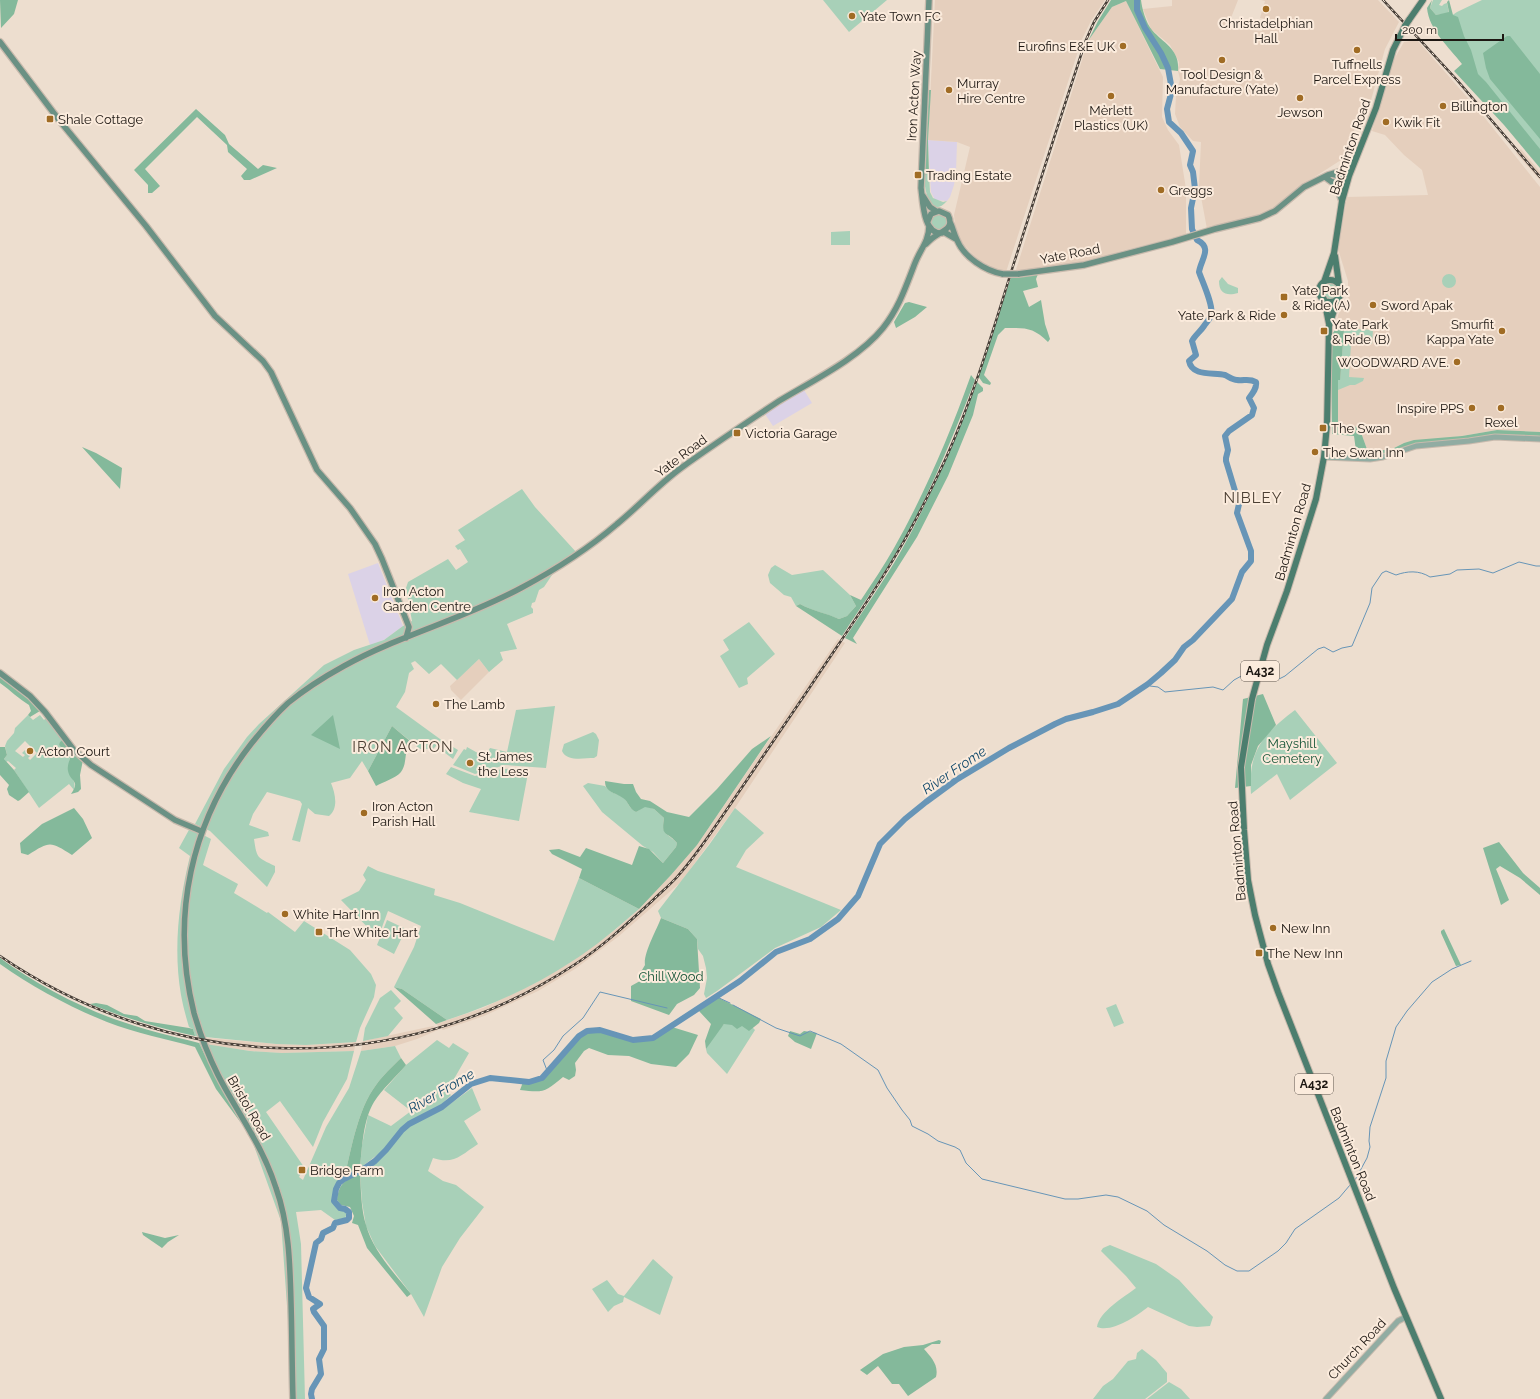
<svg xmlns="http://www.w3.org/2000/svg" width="1540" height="1399" viewBox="0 0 1540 1399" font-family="Raleway,sans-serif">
<rect width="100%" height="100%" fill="#eddecf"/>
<path fill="#dbd2e7" d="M928,140l29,2 -1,30 -2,13 -4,12 -3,4 -12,-1 -4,-8z
M804,390l8,13 -39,23 -8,-12z
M378,563l25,63 -19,14 -14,5 -22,-71z"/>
<path fill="#e5cfbd" d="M935,0h170l-14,21 -9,18 -76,233 -19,-6 -9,-6 -13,-14 -6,-9 -4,-13 -1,-9 16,-68 -13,-5 -29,-2z
M1172,0h66l-9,23 21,7 12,1 3,-12 -5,-1 5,-17 -4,-1h117l21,22 -14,27 -15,55 -4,-1 -25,57 -42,27 -31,25 -61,17 -8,-43 2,-44 -8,-1 -13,-14 -5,-13 1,-18 4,-17 -2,-8 1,-9 -9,-17 -19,-16 -8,-20 29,-3z
M1126,1l37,76 -1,40 6,13 11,15 7,44v46l-65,16 -25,8 -81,14 73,-232 24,-34z
M1417,40l63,72 60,75v245l-43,-2 -35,6 -58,7 -12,6 -24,3 -9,-25 -21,-2v-97h-2l2,-13 6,-12 4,-5v-17l-10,-32 9,-52 81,-2 -6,-25 -18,-15 -19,-20 -13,-4 21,-70 11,-19z
M1521,149l19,23v8l-24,-27z
M838,639l7,4 -110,165 -54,74 -62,54 -44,33 -37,22 -54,25 -41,14 -7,-6 47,-16 54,-26 34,-20 44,-32 24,-21 32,-34 26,-30z
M479,659l10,13 -28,28 -10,-10 -1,-4z
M433,1026l5,4 -21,9 -22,7 -34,5 2,-10z
M207,1038l69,6 30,1 50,-3 -2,9 -72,2 -31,-2 -43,-6z"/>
<path fill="#a8d0b8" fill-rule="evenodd" d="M823,0h64l-38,32z
M1433,0h9l-3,5 3,1 2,-2 3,-1 2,10 -13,2 -6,-7z
M1482,0h58v159l-107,-131 24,-16z
M929,174l1,18 3,6 10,4 4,-1c-18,20 -23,-15 -23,-26z
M931 222a8 8 0 1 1 16 0a8 8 0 1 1-16 0Z
M850,231v14h-19v-13z
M1442 281a7 7 0 1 1 14 0a7 7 0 1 1-14 0Z
M1222,277l6,7 10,4v5c-11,3 -19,1 -19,-12z
M1323 291a8 8 0 1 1 16 0a8 8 0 1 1-16 0Z
M1357,329l16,1 -1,14h-21l-2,33 15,1 -1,3 -8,4h-5l-12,5v-10l2,-1 4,-49z
M522,489l13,18 42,46 -23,12v7l-10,15 -5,3 -4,12 -3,1 -1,4 2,2v4l-26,11 10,25 -17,3 3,8 -14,12 -10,-13 -22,21 -16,-16 -12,10 -14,-13 -4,2 3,6 -5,4 -4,19 -9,15 44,32 18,11 -5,9 -17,-13 -3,3h-13l-28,-23 -24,45 -6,-10 -12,17 -19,5c4,10 8,25 -2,33l-14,-2 -7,-6 -8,34 -8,-2 10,-36 -2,-3 -33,-9 -14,22 -4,11 19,7 1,4 -15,3c3,20 3,18 21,27v6l-8,15 -57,-56 -15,-7 29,-55 23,-32 12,-13 65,-59 30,-15 30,-10 19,-14 9,-5 -6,-33 2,-6 40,-23 8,11 12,-8 -8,-13 -2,1 -3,-4 10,-6 -7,-10z
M775,565l17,10 31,-5 27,25 6,11 -9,10 -8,3c-14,-6 -26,-8 -39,-15l-4,2 -5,-9 -7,-2 -14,-12 -2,-8 3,-7z
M749,622l26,32 -28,24 1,6 -9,4 -19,-32 9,-6 -6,-10z
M555,706l-9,62 -41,-3 -30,9 -22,-9 11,-16 2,1 1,-3 18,10 5,-9 17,4 9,-42z
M1295,710l42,53 -47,37 -13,-26 -26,20c-3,-43 11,-59 44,-84z
M28,715l5,5 7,-5 4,5 2,-2 17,22 -4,5 11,12 -2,13c4,7 8,12 6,20l-5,-6 -30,24 -25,-38 2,-2 -8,-7 -2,1 -2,-3 3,-4 -2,-9 2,-5 7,-8 1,-5zM25,741l12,12 -7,7 -2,-2 3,-3 -6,-5 -3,3 3,2 -2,2 -8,-6z
M593,732l3,2 3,6 -2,16 -3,2c-10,0 -27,4 -32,-7l2,-7z
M451,767l24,9 27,-7 27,-1 -10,53 -50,-9 12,-23 -18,-6 -17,-9z
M588,783l17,3c7,9 13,7 19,12 5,5 3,8 12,14l9,-6 9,3 10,9c-3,18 3,14 13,25l-1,4 -13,16 -10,-11 -10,-6 -41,-34 -19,-26z
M735,808l29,25 -18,17 -10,17 105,43 -20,17 -46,21 -58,43 -11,7 -2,-4 3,-16 -1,-10 -3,-12 -5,-7 -1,-10 -9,-10 -27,-11 -3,-7 51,-66z
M190,828l21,11 -8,26 35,19 -4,9 33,20 1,-1 27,20 9,-11 46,29 21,24 5,11 -2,12 -14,31 -4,14 -50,3 -30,-1 -81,-8 -2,-7 -4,-2c-3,-10 -6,-21 -8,-32 -8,-47 -2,-94 9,-139l-11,-8z
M368,866l10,5 57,18 -1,6 26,8 94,38 25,-63 60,31c-22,19 -44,38 -68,53 -38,25 -81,44 -124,58l-45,-31 -8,-2 20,-40 7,-21 -33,-15 -10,27 -37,-38 18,-9 7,-11 -3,-5z
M387,920l19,9 -12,25 -17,-9z
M391,990l10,11 -7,7 9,10 -15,18 -25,5 2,-13 15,-30z
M1116,1004l8,19 -10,4 -8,-19z
M725,1023l26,3 4,4 -28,44 -20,-21 -1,-4c6,-10 11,-18 19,-26z
M437,1040l12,8 4,-5 16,10 -22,38 4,4 -10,10 -33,17 -8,7 -15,20 -25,19 2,-23 6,-30 23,11 20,-15 -27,-21 22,-25z
M199,1043l51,8 32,2 72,-2 -7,28 -24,43 -10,25 -33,-46 -14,11 38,55 -5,10 4,3 23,-53 23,-39 12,-37 34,-5 6,12c-8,8 -18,17 -25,27 -18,24 -24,61 -31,90 -9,6 -11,15 -13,25l6,8 6,3 3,3 -2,4 -10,2 -14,-10 -25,2 5,32 4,155h-15l-2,-79 -7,-99 -28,-78 -37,-65z
M472,1088l9,22 -17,11 14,23c-17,11 -24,21 -45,14l-5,13 15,10 13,4 28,22 -24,31 -18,29 -18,50 -13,-23 -36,-48 -9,-20 -4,-24 -2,-29 25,-19 17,-22 8,-6 36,-19z
M1110,1245l46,19 23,16 34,37 -3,9 -13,1 -8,-1 -41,-19c-11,9 -36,26 -51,20 2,-15 27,-30 39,-39l-10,-12 -25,-25 2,-3z
M653,1259l20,18 -13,38 -36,-18 -1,5 -9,4 -6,6 -16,-23 15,-9 11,14 6,2z
M1142,1349l14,11 11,13v9l-22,17h-52l10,-13 10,-7 15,-18 8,-2 1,-6z
M1169,1382l12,7 9,10h-43z"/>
<path fill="#84b99b" d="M0,0h18l-4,14 -13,14z
M1111,0h30c1,9 5,23 11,30 12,14 28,19 26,41l-18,-2 -34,-68 -14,6 -24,34 10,-20z
M1432,0l-2,8 6,7 13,-3 -2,-10 2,-2 4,15 5,2 6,19 7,14 7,24 8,8 54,67v19l-36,-43 -50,-54 8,-7c-13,-17 -33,-34 -35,-56z
M1507,36h3l30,38v65l-50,-60 -4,-11 -3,-15z
M929,90h2l-3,50 1,34 -5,1z
M196,109l29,26 4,9 29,25 5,-4 14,3 -27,12h-6l-3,-4 6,-7 -19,-17 -1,-7 -30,-28 -52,52 15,17 -8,7h-4v-8l-14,-15z
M1038,274l-2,5 2,8 -15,4 6,16 12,-7 4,24 5,15 -2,3c-15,-15 -23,-14 -43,-14l-7,7 -14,40 7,8 -1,2 -7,-2 -5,-7 33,-99z
M909,302l18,5 -12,10 -19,11 -2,-6 11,-19z
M1336,328l8,2 -4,50h-2v45l21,2 9,25 24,-3 12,-6 10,-3 48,-4 35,-6 43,2v4l-46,-2 -32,6 -29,3 -67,15h-9l-3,-22 -22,-2 -1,-84 2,-17z
M971,375l4,5c-19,49 -39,98 -63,145 -20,39 -47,75 -70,111l-46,-30 4,-2c13,7 26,9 39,15l8,-3 9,-10 -6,-11 11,5c11,-17 23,-34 33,-52 31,-55 56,-114 77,-173z
M977,382l6,6v3l-5,3 -5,21 -25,61 -31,61 -64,101 4,6 -12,-6c19,-29 39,-57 56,-87 30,-54 54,-111 76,-169z
M82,447l14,6 26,15 -2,21z
M2,676l27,22 11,13 -10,6 -2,-2 3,-4 -2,-6c-10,-6 -19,-15 -29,-22v-6z
M1263,694l13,31 -18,21 -7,19v21l-16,2 8,-89z
M333,715l7,34 -29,-14z
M392,726l19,16c-8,10 -3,20 -10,30 -5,6 -18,10 -25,14l-8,-15z
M771,736l-74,109 -26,30 -32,34 -60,-31 3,-9 -30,-15 -3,-4 10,-1 21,8 6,-9 46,17 7,-19 10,3 14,14 13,-16 1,-4c-11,-13 -16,-5 -13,-25l-10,-9 -9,-2 -9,5c-8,-4 -7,-10 -13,-14 -8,-6 -18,-5 -18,-17l19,3h9l3,8 5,7 9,2 17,11 22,5 28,-28 35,-40z
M63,740l2,4 18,16 -3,15 1,14 -3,3 -7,2c10,-14 -1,-12 -3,-23 -1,-5 1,-9 2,-13l-11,-13 1,-3z
M0,747h5l2,8 -3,4 10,11 15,22 -9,8 -2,1 -9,-6 -2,-6 2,-4 -9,-10z
M74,808l9,11 9,19 -20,17c-22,-14 -22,-14 -44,0l-7,-2 -1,-10 22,-19z
M1499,842l24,31 17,15v7l-20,-17 -20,-12 -4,3 13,31 -8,5 -18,-57z
M661,918l27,11 9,10 3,49 -6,7 -17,9 -8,11 -38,-14v-15l9,-5 -1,-5 1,-5 2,-1 3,-5c-2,-11 12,-36 16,-47z
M1444,929l17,36 -5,1 -15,-33v-2z
M0,958c34,25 74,46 114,61 28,10 57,17 85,24l17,35 25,45 -25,-34 -21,-42c-29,-8 -59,-14 -88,-25 -37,-15 -75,-35 -107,-58z
M394,987l8,2 45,31 -11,4z
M717,997l44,22 -2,4 -10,8 -7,-5 -5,3 -5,-4 -8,-1 -18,25 -1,-8 6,-17 -12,-13 1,-3z
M96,1003l11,2 17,9 13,2 8,5 44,7 4,1 2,7c-36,-8 -71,-18 -105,-32z
M672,1027l26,8 -9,19 -13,13 -25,-3 -22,-8 -21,-1 -19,-7 -5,3 -9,12 1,7 -1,6 -6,4 -6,-3c-18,15 -19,16 -43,13l3,-8h6l19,-9 14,-18 25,-24 13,-1 33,10 20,-2z
M790,1031l10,3 4,-3 13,2 -6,16 -16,-7 -7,-6z
M401,1058l5,7c-10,12 -24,24 -32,37 -11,18 -12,46 -14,66l-15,7c7,-29 13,-66 31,-90 7,-10 17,-19 25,-27z
M360,1173c1,18 1,36 6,52 7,26 29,49 45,69l-4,3 -40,-49 -9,-23 -6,-2 2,-7 -4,-9 -9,-2 -4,-5c2,-17 8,-20 23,-27z
M142,1232l23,6 14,-3 -11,7 -6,6 -19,-13z
M939,1340l2,1 -1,3h-8l-8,5c7,8 15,16 12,28l-28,19 -9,-12h-7l-14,-18 -11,9 -7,-5 23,-16 21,-7 19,-2z"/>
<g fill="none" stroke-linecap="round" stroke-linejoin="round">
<path stroke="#6795b7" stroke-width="1" d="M1264,679h15l6,-3 33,-27 6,-2 9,5 9,-4 10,-2 18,-43 2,-15 10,-15 4,-2 10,4c11,-4 23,-5 34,2l20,-3 7,-4 22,-1 14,4 26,-11 17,4h4
M1148,684l2,2 8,1 7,5 48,-5 10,3 11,-10 11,-6
M717,997l13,6
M733,1005l43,23 24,8 10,-5 31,13 37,26 9,18 15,22 8,10 2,6 16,8 10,7 17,6 5,3 6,13 16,16 83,20h13l28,-4 12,2 29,14 17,14 43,26 18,14 12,6h12l29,-20 8,-8 9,-14 44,-31 11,-13
M548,1073l-5,-13 11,-10 9,-14 20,-18 17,-26 67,16
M1355,1180l12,-22 3,-11 -1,-6 1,-14 16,-49v-17l10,-34 11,-16 25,-29 20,-13 19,-8"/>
<path stroke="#6795b7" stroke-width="6" d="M312,1399l-1,-5 1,-5 9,-15 -2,-15 5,-10v-23l-10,-14 -1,-3 7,-5 -11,-7 -3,-9 10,-45 5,-4 2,-6 10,-5 2,-5 12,-3 2,-2v-6l-4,-3 -5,-1 -6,-7 2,-12 3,-6 5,-4 21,-11 10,-7 11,-11 16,-20 7,-6 33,-17 29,-23 19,-6 39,4 13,-4 37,-42 8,-5 13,-1 33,10 20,-2 87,-57 36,-29 34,-13 28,-20 20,-23 22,-52 25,-25 21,-17 30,-22 53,-32 46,-24 11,-5 27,-7 25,-8 30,-20 13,-11 14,-13 9,-13 9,-7 39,-41 10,-27 9,-11v-10l-14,-38 2,-9 -13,-43v-3l2,-8 -3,-14 4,-5 23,-16 2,-7 -5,-10c4,-5 8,-10 7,-16 -7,-4 -12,-1 -19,-2 -4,0 -8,-3 -12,-5 -11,-3 -33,2 -36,-14l7,-6 -4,-14c3,-6 8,-9 12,-15 2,-3 6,-7 7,-11 3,-9 -9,-34 -12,-43 2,-13 14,-24 -2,-32l-5,-11 -1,-21 4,-19 -2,-17 -3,-7 3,-14 -12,-18 -12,-11 -2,-13 5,-19 -4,-22 -7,-15 -16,-25 -8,-18v-10"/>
<g stroke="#c8baad" stroke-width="7">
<path id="tertiary" d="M1324,457l46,2 13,-2 33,-11 53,-5 26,-4 45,2
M1326,1399l72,-78 8,-4"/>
</g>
<g stroke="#c8baad" stroke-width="8">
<path id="secondary" d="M929,0l-8,188c2,13 2,47 21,45
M0,42l59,78 87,106 69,90 48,45 8,11 46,98 33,38 25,36 7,15 27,68 -3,11
M1332,174l11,3 4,4 -3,2 -11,-1
M1325,177l11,8 6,16
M923,196l7,11 6,4
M950,222c3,6 4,12 7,18 7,17 28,31 46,34
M944,232l12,7
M926,244c4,-4 7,-7 11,-9 8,-5 17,-8 11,-20l-9,-4 -8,3 -3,7
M1018,274l66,-9 88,-23 43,-13 45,-11 15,-7 29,-24 24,-12 17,-5 9,-9
M0,673l30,23 15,16 28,37 18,16 84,55 26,11
M293,1399c-1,-32 -1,-65 -2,-97 -1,-38 -2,-78 -15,-114 -6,-19 -15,-38 -25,-55 -11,-20 -23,-38 -33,-58 -10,-20 -18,-41 -24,-62 -24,-96 -3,-192 57,-269 12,-15 24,-29 37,-41 17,-14 36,-26 56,-37 56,-31 120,-47 177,-78 34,-18 67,-39 96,-64 22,-18 41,-39 64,-56 32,-23 65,-45 98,-67 33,-20 80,-43 104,-73 16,-20 23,-42 32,-65 5,-13 14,-22 14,-37"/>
</g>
<g stroke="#c8baad" stroke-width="8">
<path id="primary" d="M1409,20l14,-20
M1335,256l4,28
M1319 291a11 11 0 1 1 22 0a11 11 0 1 1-22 0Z
M1324,282l10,-29 8,-52 7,-25 27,-68 17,-58 12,-24
M1338,298l-9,28 -2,99 -3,32 -8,42 -29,92 -20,54 -15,54 -11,68 3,63 4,50 7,35 13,49 10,28 116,296 47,111
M1324,299l5,25"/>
</g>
<use href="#tertiary" stroke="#91aca2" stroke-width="5"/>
<use href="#secondary" stroke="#6a9184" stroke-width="5.5"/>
<use href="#primary" stroke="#4c7e6e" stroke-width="6"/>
<g stroke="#463e37" stroke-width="2.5">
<path id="rail" d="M1383,0l74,80 83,97
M0,956c173,118 397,125 574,9 28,-18 53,-41 78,-64 8,-8 17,-15 25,-24 20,-22 37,-49 55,-75 25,-37 50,-74 76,-112 31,-47 64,-93 92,-142 17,-29 32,-60 46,-90 28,-62 47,-128 67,-192 24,-75 48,-151 73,-226l8,-18 14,-22"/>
</g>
<use href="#rail" stroke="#fbebdc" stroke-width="1" stroke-dasharray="3" stroke-linecap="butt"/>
<g stroke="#c8baad" stroke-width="8" stroke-linecap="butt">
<path id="secondary-bridge" d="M1003,274h15"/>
</g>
<g stroke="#c8baad" stroke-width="8" stroke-linecap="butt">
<path id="primary-bridge" d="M1405,26l4,-6"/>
</g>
<use href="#secondary-bridge" stroke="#6a9184" stroke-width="5.5"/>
<use href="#primary-bridge" stroke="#4c7e6e" stroke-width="6"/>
</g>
<g fill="#a06c24" stroke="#fbebdc" stroke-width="1.5">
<circle cx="1266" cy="9" r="4"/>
<circle cx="852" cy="16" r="4"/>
<circle cx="1123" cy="46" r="4"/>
<circle cx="1357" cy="50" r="4"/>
<circle cx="1222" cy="60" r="4"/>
<circle cx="949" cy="90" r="4"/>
<circle cx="1111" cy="96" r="4"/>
<circle cx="1300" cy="98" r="4"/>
<circle cx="1443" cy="106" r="4"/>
<rect x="46" y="115" width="8" height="8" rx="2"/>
<circle cx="1386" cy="122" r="4"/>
<rect x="914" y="171" width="8" height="8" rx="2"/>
<circle cx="1161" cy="190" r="4"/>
<rect x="1280" y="293" width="8" height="8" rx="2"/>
<circle cx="1373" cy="305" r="4"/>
<circle cx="1284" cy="315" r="4"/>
<rect x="1320" y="327" width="8" height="8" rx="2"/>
<circle cx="1502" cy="331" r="4"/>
<circle cx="1457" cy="362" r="4"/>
<circle cx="1472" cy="408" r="4"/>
<circle cx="1501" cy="408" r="4"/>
<rect x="1319" y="424" width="8" height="8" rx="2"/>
<rect x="733" y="429" width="8" height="8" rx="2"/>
<circle cx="1315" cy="452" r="4"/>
<circle cx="375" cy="598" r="4"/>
<circle cx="436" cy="704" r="4"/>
<circle cx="30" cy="751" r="4"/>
<circle cx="470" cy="763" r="4"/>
<circle cx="364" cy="813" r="4"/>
<circle cx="285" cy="914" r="4"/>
<circle cx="1273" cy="928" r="4"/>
<rect x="315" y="928" width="8" height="8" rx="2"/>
<rect x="1255" y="949" width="8" height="8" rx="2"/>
<rect x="298" y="1166" width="8" height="8" rx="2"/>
</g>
<g text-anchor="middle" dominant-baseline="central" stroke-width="4" stroke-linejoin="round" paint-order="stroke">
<g fill="#fbebdc" stroke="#60574f" stroke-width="1">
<rect x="1241" y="661" width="38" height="20" rx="3"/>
<rect x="1295" y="1074" width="38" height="20" rx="3"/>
</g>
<g font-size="12" font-weight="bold" fill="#1d1712">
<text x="1260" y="671">A432</text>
<text x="1314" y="1084">A432</text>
</g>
<g font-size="13" fill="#1d1712" stroke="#fbebdc" text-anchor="start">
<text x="860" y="16">Yate Town FC</text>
<text x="1266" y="23" text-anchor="middle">Christadelphian<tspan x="1266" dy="15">Hall</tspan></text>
<text x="1115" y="46" text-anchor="end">Eurofins E&amp;E UK</text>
<text x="1357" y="64" text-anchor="middle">Tuffnells<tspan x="1357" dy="15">Parcel Express</tspan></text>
<text x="1222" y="74" text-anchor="middle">Tool Design &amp;<tspan x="1222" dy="15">Manufacture (Yate)</tspan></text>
<text x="957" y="83">Murray<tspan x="957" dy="15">Hire Centre</tspan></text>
<text x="1451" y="106">Billington</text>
<text x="1111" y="110" text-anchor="middle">Mèrlett<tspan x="1111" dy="15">Plastics (UK)</tspan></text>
<text x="1300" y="112" text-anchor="middle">Jewson</text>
<text x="58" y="119">Shale Cottage</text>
<text x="1394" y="122">Kwik Fit</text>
<text x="926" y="175">Trading Estate</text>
<text x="1169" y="190">Greggs</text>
<text x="1292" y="290">Yate Park<tspan x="1292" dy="15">&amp; Ride (A)</tspan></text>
<text x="1381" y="305">Sword Apak</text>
<text x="1276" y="315" text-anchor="end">Yate Park &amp; Ride</text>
<text x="1332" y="324">Yate Park<tspan x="1332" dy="15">&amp; Ride (B)</tspan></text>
<text x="1494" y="324" text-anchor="end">Smurfit<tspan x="1494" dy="15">Kappa Yate</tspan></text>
<text x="1449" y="362" text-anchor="end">WOODWARD AVE.</text>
<text x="1464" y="408" text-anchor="end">Inspire PPS</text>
<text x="1501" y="422" text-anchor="middle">Rexel</text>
<text x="1331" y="428">The Swan</text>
<text x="745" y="433">Victoria Garage</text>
<text x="1323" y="452">The Swan Inn</text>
<text x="383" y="591">Iron Acton<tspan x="383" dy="15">Garden Centre</tspan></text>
<text x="444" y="704">The Lamb</text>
<text x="38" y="751">Acton Court</text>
<text x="478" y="756">St James<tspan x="478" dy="15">the Less</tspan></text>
<text x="372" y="806">Iron Acton<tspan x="372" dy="15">Parish Hall</tspan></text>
<text x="293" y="914">White Hart Inn</text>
<text x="1281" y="928">New Inn</text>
<text x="327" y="932">The White Hart</text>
<text x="1267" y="953">The New Inn</text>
<text x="310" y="1170">Bridge Farm</text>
</g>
<g font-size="13" fill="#1d1712" stroke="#fbebdc">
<text transform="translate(914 96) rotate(-87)">Iron Acton Way</text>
<text transform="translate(1350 147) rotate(-71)">Badminton Road</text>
<text transform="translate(1070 254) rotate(-11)">Yate Road</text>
<text transform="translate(681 456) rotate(-37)">Yate Road</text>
<text transform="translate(1293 532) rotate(-74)">Badminton Road</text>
<text transform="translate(1237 851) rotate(-95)">Badminton Road</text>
<text transform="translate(249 1108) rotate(60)">Bristol Road</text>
<text transform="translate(1353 1154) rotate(68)">Badminton Road</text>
<text transform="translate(1357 1349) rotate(-47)">Church Road</text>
</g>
<g font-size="13" fill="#165537" stroke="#fbebdc">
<text x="1292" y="743">Mayshill<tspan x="1292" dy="15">Cemetery</tspan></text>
<text x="671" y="976">Chill Wood</text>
</g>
<g font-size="14" font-style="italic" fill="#11496b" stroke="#fbebdc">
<text transform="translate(954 770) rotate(-34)">River Frome</text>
<text transform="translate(441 1091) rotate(-30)">River Frome</text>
</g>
<g font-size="15" letter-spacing="1" fill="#4b3f33" stroke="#fbebdc">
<text x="1253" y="498">NIBLEY</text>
<text x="403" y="747">IRON ACTON</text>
</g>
</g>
<path d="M1396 34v6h107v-6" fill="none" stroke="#1d1712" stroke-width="2"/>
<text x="1402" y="34" font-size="12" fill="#1d1712" stroke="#fbebdc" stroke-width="3" paint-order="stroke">200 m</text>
</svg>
